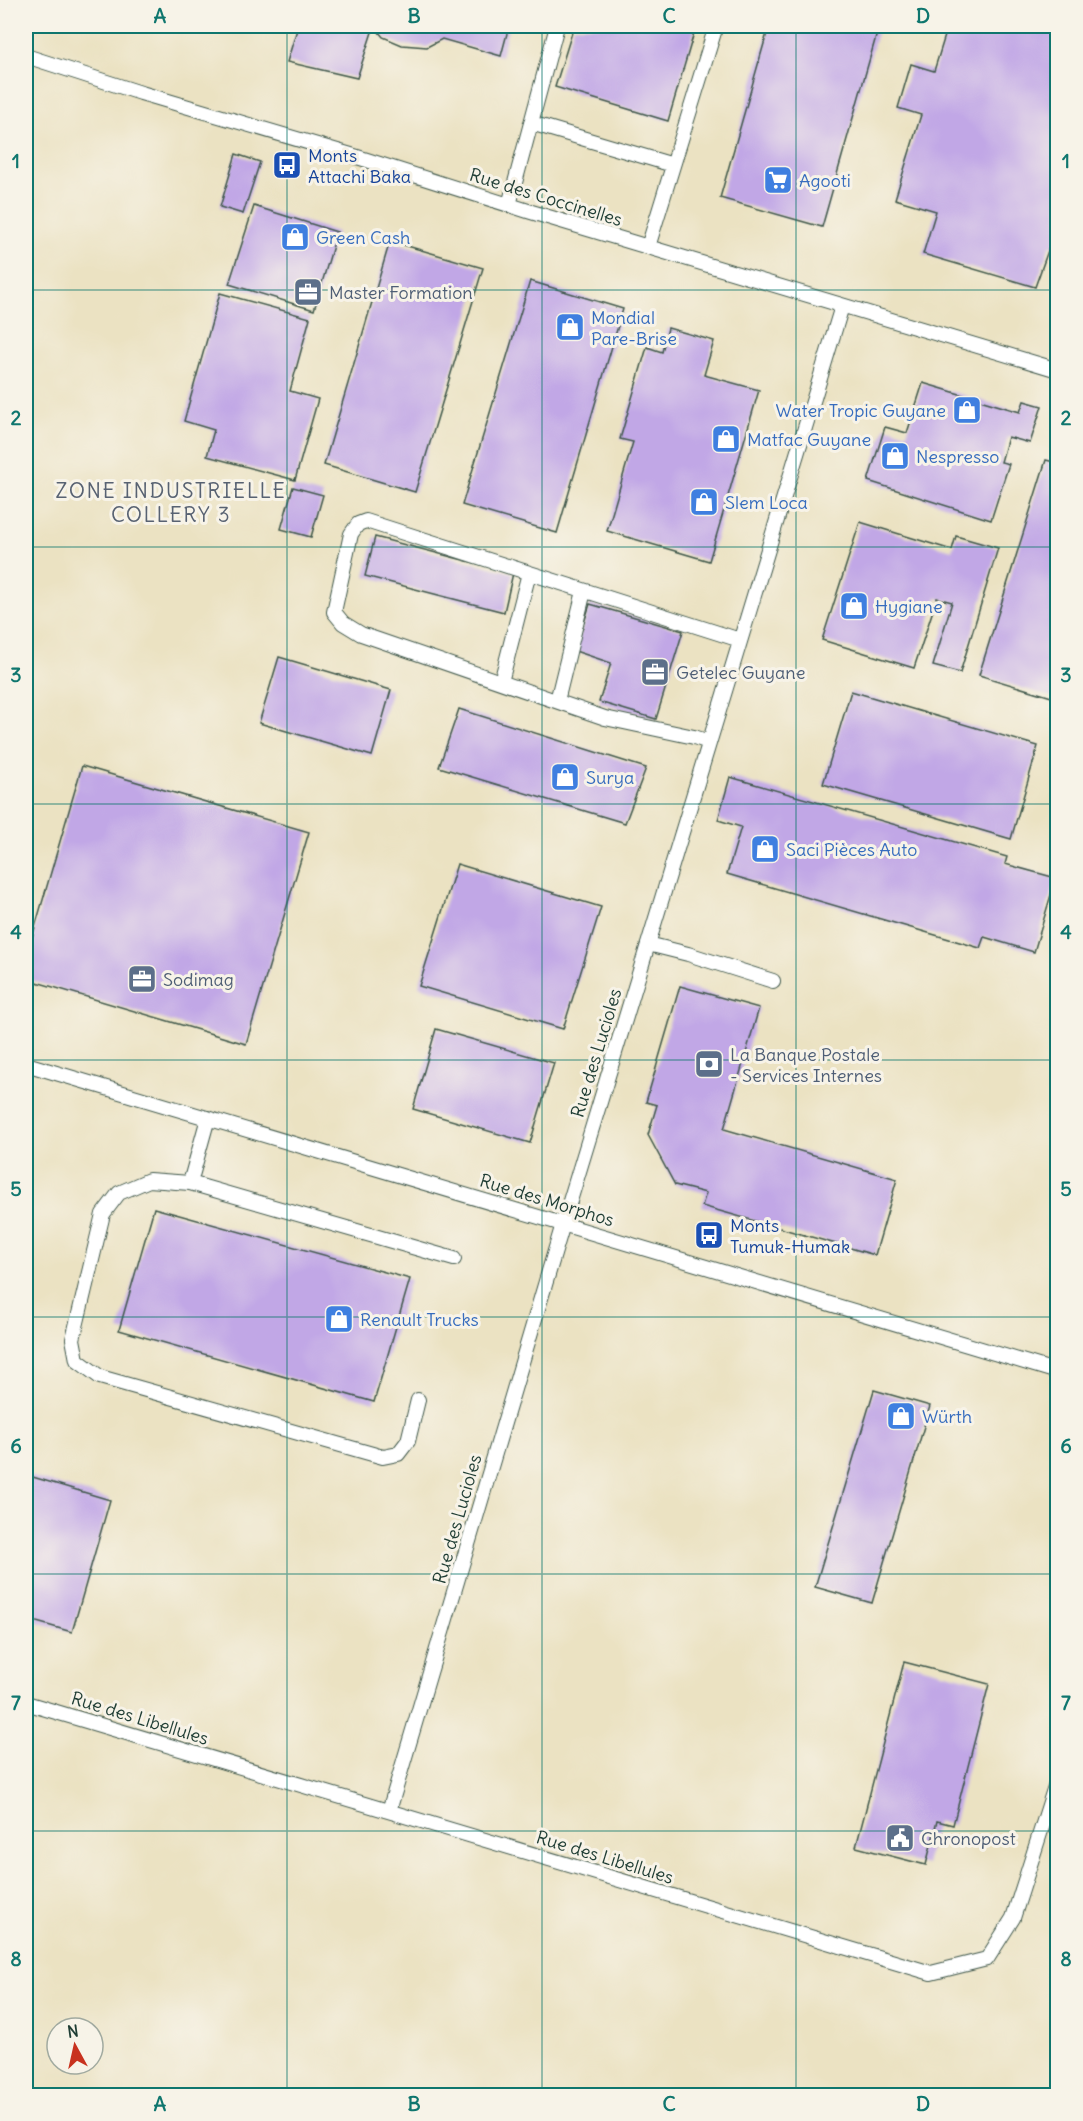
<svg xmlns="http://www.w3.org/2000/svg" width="1083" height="2121" viewBox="0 0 1083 2121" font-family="Delius,sans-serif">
<rect width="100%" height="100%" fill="#f7f3e8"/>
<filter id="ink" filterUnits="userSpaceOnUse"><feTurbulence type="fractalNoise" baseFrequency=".0167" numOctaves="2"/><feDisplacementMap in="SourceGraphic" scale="12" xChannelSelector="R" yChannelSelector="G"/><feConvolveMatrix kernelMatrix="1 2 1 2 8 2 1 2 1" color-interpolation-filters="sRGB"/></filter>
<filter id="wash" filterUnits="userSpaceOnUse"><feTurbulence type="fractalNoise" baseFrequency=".008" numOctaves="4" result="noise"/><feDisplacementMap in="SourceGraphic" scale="24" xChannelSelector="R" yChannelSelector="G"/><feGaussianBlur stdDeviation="1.35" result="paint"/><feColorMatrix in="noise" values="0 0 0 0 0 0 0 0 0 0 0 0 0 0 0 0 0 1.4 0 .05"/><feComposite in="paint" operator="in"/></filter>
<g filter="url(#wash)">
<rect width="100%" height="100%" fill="#ebe2c2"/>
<g id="blocks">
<path fill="#c1a7e6" d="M298,26h76l-17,52 -70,-16z
M374,26h135l-8,30 -59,-17 -15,8 -25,-2 -19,-8z
M574,26h122l-28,95 -113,-34z
M769,26h110l-57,201 -102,-29z
M948,26h110v221l-8,-2 -15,42 -112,-33 13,-43 -41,-12 26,-84 -23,-7 13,-44 23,7z
M236,154l24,8 -17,52 -23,-7z
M254,206l83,26 -23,78 -85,-26z
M390,241l93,27 -68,224 -91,-27z
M530,281l93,28 -66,224 -95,-28z
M220,293l90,25 -20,73 28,8 -23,81 -88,-24 7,-26 -30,-9z
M668,328l46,13 -10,34 55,15 -50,171 -102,-30 26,-89 -13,-3 27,-92 15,5z
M923,383l97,29 4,-11 18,5 -12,37 -22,-6 -7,25 8,2 -18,56 -123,-39 17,-54 22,6z
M1046,460l12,3v236l-79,-24z
M293,487l30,8 -12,42 -30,-8z
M860,522l92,28 4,-14 42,12 -38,125 -27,-7 19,-64 -15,-4 -23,70 -92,-28z
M375,537l138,36 -9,39 -139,-36z
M590,604l93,27 -27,88 -57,-17 12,-39 -36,-12z
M279,657l112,33 -19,66 -113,-33z
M851,691l187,55 -27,93 -188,-55z
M459,709l187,59 -21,55 -186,-56z
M82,766l227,66 -63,212 -220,-65v-21z
M730,777l277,80 -2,7 51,14 -22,74 -50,-15 -4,11 -253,-74 14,-47 -23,-7z
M457,864l144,43 -38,122 -144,-43z
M680,986l79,22 -35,121 173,50 -22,76 -173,-49 4,-13 -31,-8 -27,-50 9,-30 -11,-3z
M436,1029l118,34 -24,80 -117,-34z
M154,1208l256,71 -36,123 -255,-72z
M874,1390l56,16 -58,197 -57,-16z
M26,1475l84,25 -38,132 -46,-13z
M904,1662l85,22 -36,141 -16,-4 -11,44 -70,-18z"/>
</g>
</g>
<g filter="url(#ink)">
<use href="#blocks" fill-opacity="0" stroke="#3e5649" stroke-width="1.5"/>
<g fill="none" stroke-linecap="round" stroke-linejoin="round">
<g stroke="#3e5649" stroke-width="16">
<path id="service" d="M26,56l115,37 210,62 177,56 530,159
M531,123l142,42
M509,205l48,-179
M648,247l68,-221
M501,682l28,-109
M557,701l27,-110
M709,742l-15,-5 -89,-19 -244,-84 -18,-11 -9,-11 17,-78 7,-10 8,-3 374,119
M648,944l40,10 85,27
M26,1064l1032,308
M208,1118l-18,65 264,76
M190,1183l-41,-3 -30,13 -16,21 -30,125 4,21 23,17 283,80 15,-3 10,-13 10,-41
M26,1703l905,270 56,-14 26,-41 45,-141
M389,1811l174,-587 279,-918"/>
</g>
<use href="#service" stroke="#fff" stroke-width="14"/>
</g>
</g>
<path fill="none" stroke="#0f766e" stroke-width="1.5" stroke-opacity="0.55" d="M287,26v2070M542,26v2070M796,26v2070M26,290h1032M26,547h1032M26,804h1032M26,1060h1032M26,1317h1032M26,1574h1032M26,1831h1032"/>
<defs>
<g id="bus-square" transform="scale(1.5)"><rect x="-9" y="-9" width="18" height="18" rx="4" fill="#1a4fb4" stroke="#f7f3e8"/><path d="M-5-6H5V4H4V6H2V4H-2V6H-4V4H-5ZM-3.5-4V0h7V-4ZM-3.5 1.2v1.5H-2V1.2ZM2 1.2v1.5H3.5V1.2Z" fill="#fff"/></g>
<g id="supermarket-square" transform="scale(1.5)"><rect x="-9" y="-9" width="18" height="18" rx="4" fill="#3f7fe0" stroke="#f7f3e8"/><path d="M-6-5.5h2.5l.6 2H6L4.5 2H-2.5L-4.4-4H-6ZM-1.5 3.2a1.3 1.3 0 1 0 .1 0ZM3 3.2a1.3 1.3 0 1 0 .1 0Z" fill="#fff"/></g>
<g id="shop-square" transform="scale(1.5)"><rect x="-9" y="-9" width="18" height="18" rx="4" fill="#3f7fe0" stroke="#f7f3e8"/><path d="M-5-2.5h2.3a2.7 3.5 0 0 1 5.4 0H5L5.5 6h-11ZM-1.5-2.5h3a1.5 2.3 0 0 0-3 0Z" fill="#fff"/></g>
<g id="office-square" transform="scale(1.5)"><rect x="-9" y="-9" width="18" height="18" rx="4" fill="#5c6f8a" stroke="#f7f3e8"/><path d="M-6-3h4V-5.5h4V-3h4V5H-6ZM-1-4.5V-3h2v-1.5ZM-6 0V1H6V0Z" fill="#fff"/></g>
<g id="bank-square" transform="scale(1.5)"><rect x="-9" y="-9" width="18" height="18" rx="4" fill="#5c6f8a" stroke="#f7f3e8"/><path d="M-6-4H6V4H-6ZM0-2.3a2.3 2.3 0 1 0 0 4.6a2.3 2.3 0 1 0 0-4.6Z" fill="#fff"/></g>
<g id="civic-square" transform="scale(1.5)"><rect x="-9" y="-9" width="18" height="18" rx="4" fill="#5c6f8a" stroke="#f7f3e8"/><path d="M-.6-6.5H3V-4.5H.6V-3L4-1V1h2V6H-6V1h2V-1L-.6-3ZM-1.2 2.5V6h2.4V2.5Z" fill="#fff"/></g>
</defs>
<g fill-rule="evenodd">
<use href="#bus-square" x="287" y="165"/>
<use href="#supermarket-square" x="778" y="180"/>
<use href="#shop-square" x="295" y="237"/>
<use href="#office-square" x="308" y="292"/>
<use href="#shop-square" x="570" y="327"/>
<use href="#shop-square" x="967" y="410"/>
<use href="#shop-square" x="726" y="439"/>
<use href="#shop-square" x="895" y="456"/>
<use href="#shop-square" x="704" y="502"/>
<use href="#shop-square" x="854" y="606"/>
<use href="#office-square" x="655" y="672"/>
<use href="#shop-square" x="565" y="777"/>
<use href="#shop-square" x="765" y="849"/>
<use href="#office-square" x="142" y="979"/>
<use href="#bank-square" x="709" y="1064"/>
<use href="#bus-square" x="709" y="1235"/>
<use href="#shop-square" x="339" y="1319"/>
<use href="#shop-square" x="901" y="1416"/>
<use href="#civic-square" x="900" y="1838"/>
</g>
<g text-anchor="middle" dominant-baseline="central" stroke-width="6" stroke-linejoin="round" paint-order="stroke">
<g font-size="18" fill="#164399" stroke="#f7f3e8" text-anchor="start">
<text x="308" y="155">Monts<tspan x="308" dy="21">Attachi Baka</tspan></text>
<text x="730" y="1225">Monts<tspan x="730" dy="21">Tumuk-Humak</tspan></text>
</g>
<g font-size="18" fill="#366cbe" stroke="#f7f3e8" text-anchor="start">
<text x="799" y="180">Agooti</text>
<text x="316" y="237">Green Cash</text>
<text x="591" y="317">Mondial<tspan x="591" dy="21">Pare-Brise</tspan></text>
<text x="946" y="410" text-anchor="end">Water Tropic Guyane</text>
<text x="747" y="439">Matfac Guyane</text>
<text x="916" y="456">Nespresso</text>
<text x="725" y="502">Slem Loca</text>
<text x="875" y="606">Hygiane</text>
<text x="586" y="777">Surya</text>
<text x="786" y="849">Saci Pièces Auto</text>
<text x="360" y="1319">Renault Trucks</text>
<text x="922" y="1416">Würth</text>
</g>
<g font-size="18" fill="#1f3d34" stroke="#f7f3e8">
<text transform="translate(546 197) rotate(17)">Rue des Coccinelles</text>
<text transform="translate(596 1053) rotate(-73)">Rue des Lucioles</text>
<text transform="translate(547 1200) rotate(17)">Rue des Morphos</text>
<text transform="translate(457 1519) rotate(-74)">Rue des Lucioles</text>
<text transform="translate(140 1718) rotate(17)">Rue des Libellules</text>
<text transform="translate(605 1857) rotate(17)">Rue des Libellules</text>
</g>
<g font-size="18" fill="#4e5e75" stroke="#f7f3e8" text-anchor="start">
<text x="329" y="292">Master Formation</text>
<text x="676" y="672">Getelec Guyane</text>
<text x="163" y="979">Sodimag</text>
<text x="730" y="1054">La Banque Postale<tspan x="730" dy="21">- Services Internes</tspan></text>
<text x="921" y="1838">Chronopost</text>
</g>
<g font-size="21" letter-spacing="1.5" fill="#586272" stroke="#f7f3e8">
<text x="171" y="490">ZONE INDUSTRIELLE<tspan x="171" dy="24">COLLERY 3</tspan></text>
</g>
</g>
<rect width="1083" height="2121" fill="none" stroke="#f7f3e8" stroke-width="66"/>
<g transform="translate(75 2046) rotate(352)"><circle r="28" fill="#f7f3e8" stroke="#a1aaa0" stroke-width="1.5"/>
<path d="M0-4.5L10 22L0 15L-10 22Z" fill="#c8321e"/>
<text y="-9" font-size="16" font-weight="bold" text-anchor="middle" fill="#1f3d34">N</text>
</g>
<rect x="33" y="33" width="1017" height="2055" fill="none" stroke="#0f766e" stroke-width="2"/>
<g font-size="20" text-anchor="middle" font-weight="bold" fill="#0f766e">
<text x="160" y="23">A</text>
<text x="414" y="23">B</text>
<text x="669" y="23">C</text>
<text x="923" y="23">D</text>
<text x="16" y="168">1</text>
<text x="1066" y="168">1</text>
<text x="16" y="425">2</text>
<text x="1066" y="425">2</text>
<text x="16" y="682">3</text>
<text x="1066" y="682">3</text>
<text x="16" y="939">4</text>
<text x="1066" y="939">4</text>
<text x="16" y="1196">5</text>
<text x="1066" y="1196">5</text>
<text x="16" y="1453">6</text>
<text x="1066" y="1453">6</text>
<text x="16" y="1710">7</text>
<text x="1066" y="1710">7</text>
<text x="16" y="1966">8</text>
<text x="1066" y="1966">8</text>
<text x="160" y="2111">A</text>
<text x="414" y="2111">B</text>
<text x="669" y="2111">C</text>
<text x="923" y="2111">D</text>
</g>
</svg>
